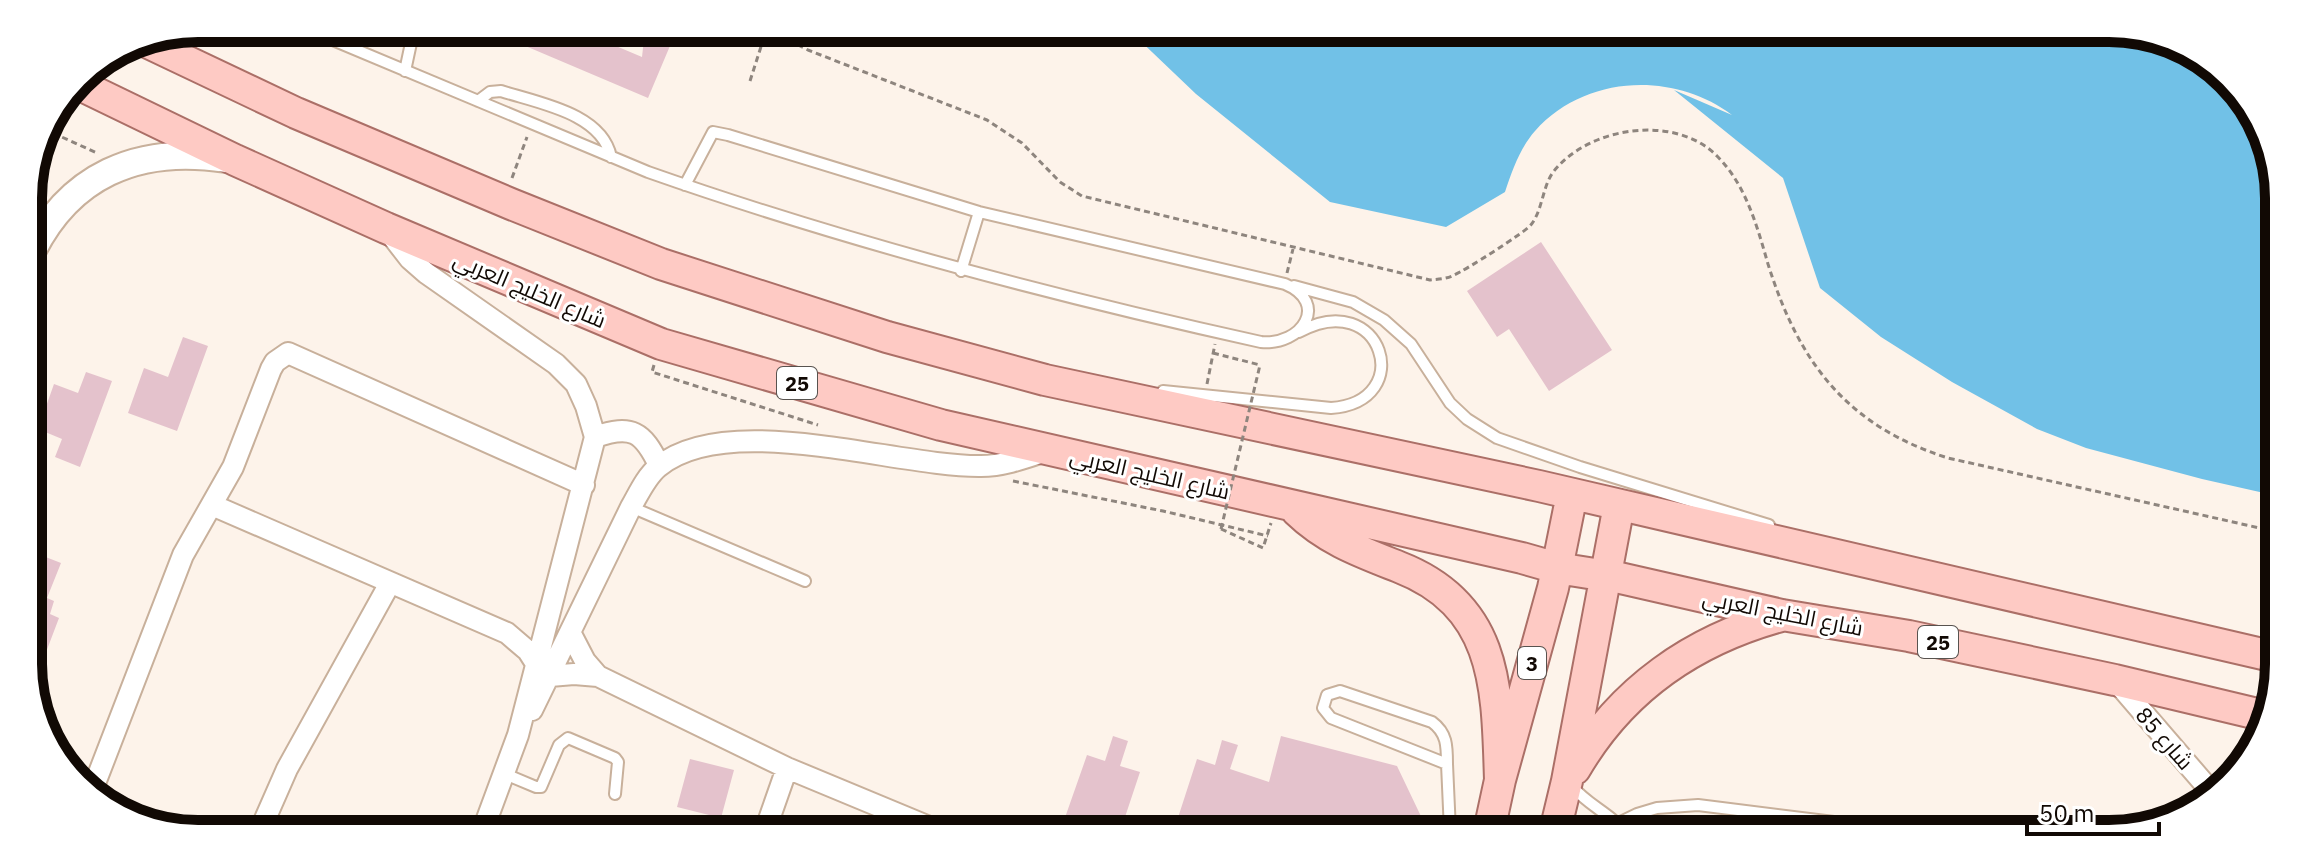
<svg xmlns="http://www.w3.org/2000/svg" width="2307" height="862" viewBox="0 0 2307 862" font-family="'IBM Plex Sans',Cairo,sans-serif">
<rect width="100%" height="100%" fill="#fdf3ea"/>
<path fill="#71c1e7" d="M1131,32l1032,5 74,49 40,89 -4,320 -71,-16 -116,-31 -49,-19 -85,-47 -71,-45 -61,-49 -37,-110 -109,-88 58,25c-59,-44 -147,-40 -197,16 -15,17 -23,40 -30,61l-59,35 -116,-25 -134,-108z"/>
<path fill="#e4c2cc" d="M486,29l92,1 64,27 3,-27 30,4 -27,64 -132,-56 -30,-10z
M1541,242l71,108 -63,41 -40,-62 -12,8 -30,-46z
M183,337l25,9 -31,85 -49,-18 16,-45 24,9z
M86,372l26,9 -32,86 -25,-10 7,-18 -24,-10 16,-45 24,9z
M38,554l23,9 -14,35 7,3 -4,13 9,4 -27,71 -1,-114z
M1113,736l15,5 -8,25 20,6 -19,57h-60l26,-74 18,6z
M1281,736l116,30 31,65 -254,-1 23,-71 18,6 7,-25 16,5 -8,24 39,13z
M690,759l44,11 -13,48 -44,-11z"/>
<g fill="none" stroke-linecap="round" stroke-linejoin="round">
<g stroke="#c8b09b" stroke-width="14">
<path id="service" d="M304,28l344,144c202,71 405,124 613,170 41,4 69,-39 24,-58l-306,-72 -251,-77 -15,-3 -28,53
M405,71l9,-42
M478,101l12,-9 11,-1c37,12 101,22 110,66
M961,271l18,-59
M1294,286l59,16 31,18 27,24 39,59 17,16 30,19 83,29 189,58
M1163,391l168,17c87,-6 51,-122 -32,-76
M631,507l174,74
M1340,691l92,31c15,11 15,24 15,42l-116,-46 -8,-10 4,-13z
M1447,764l3,67
M505,774l31,13h5l18,-42 9,-7 47,20 3,4 -3,32
M1572,786c15,19 40,28 52,46
M1602,831l35,-17 20,-6 41,-3 225,28"/>
</g>
<g stroke="#c8b09b" stroke-width="24">
<path id="minor" d="M389,232l21,27 16,14 130,91 20,20 10,22 9,31 -77,298 -34,92
M595,437c37,-13 48,-5 64,28
M212,505l295,128 21,18 7,11
M571,634l14,27 13,15
M550,676l24,-2 24,2 189,92 147,61
M2115,680l100,116
M532,710l99,-203c8,-14 15,-30 27,-40 69,-58 239,0 323,-1 22,0 44,-8 65,-15
M92,791l91,-236 50,-88 38,-98 4,-7 13,-9 296,132
M262,826l25,-57 103,-186
M766,828l21,-60"/>
</g>
<g stroke="#c8b09b" stroke-width="30">
<path id="secondary" d="M29,258c38,-83 109,-113 197,-99"/>
</g>
<g stroke="#ab6f67" stroke-width="34">
<path id="primary" d="M140,39l156,74 215,91 150,60 226,73 158,43 494,106 732,170
M76,83l159,77 151,68 275,116 280,81 581,133 35,10 63,10 162,37 127,21 206,44 155,37
M1297,511c30,29 64,41 102,56 100,39 98,123 101,213
M1575,769c46,-79 118,-129 206,-153
M1489,831l11,-51 53,-192 19,-94
M1555,831l12,-50 52,-276"/>
</g>
<path stroke="#8e857e" stroke-width="3" stroke-dasharray="6 4" stroke-linecap="butt" d="M771,31l37,19 179,70 35,23 38,39 22,14 348,84c8,-1 17,-1 24,-5 12,-5 68,-41 76,-49 13,-15 12,-40 24,-55 36,-45 122,-57 163,-15 29,29 40,70 51,108 31,99 79,162 180,194l325,73
M750,81l16,-50
M44,129l53,24
M512,178l15,-41
M1287,273l6,-24
M1213,353l47,12
M654,365l-2,7 166,53
M1207,384l8,-40
M1013,481l150,30 105,25
M1221,529l42,19 8,-25"/>
<use href="#service" stroke="#fff" stroke-width="10"/>
<use href="#minor" stroke="#fff" stroke-width="20"/>
<use href="#secondary" stroke="#fff" stroke-width="26"/>
<use href="#primary" stroke="#fecac4" stroke-width="30"/>
<path stroke="#8e857e" stroke-width="3" stroke-dasharray="6 4" stroke-linecap="butt" d="M1221,529l39,-164"/>
</g>
<g text-anchor="middle" dominant-baseline="central" stroke-width="6" stroke-linejoin="round" paint-order="stroke">
<g fill="#fff" stroke="#58534f" stroke-width="2">
<rect x="777" y="367" width="40" height="32" rx="6"/>
<rect x="1918" y="626" width="40" height="32" rx="6"/>
<rect x="1518" y="647" width="28" height="32" rx="6"/>
</g>
<g font-size="20" font-weight="bold" fill="#110904">
<text x="797" y="383">25</text>
<text x="1938" y="642">25</text>
<text x="1532" y="663">3</text>
</g>
<g font-size="22" fill="#110904" stroke="#fff">
<text transform="translate(530 289) rotate(23)">شارع الخليج العربي</text>
<text transform="translate(1150 473) rotate(13)">شارع الخليج العربي</text>
<text transform="translate(1783 612) rotate(11)">شارع الخليج العربي</text>
<text transform="translate(2165 738) rotate(49)">شارع 85</text>
</g>
</g>
<path d="M0 0H2307V862H0ZM198 42H2109A156 156 0 0 1 2265 198V664A156 156 0 0 1 2109 820H198A156 156 0 0 1 42 664V198A156 156 0 0 1 198 42Z" fill="#fff" fill-rule="evenodd"/>
<path fill="none" stroke="#110904" stroke-width="10" d="M198 42H2109A156 156 0 0 1 2265 198V664A156 156 0 0 1 2109 820H198A156 156 0 0 1 42 664V198A156 156 0 0 1 198 42Z"/>
<path d="M2027 822v12h132v-12" fill="none" stroke="#110904" stroke-width="4"/>
<text x="2039" y="822" font-size="24" fill="#110904" stroke="#ffffff" stroke-width="6" paint-order="stroke">50 m</text>
</svg>
